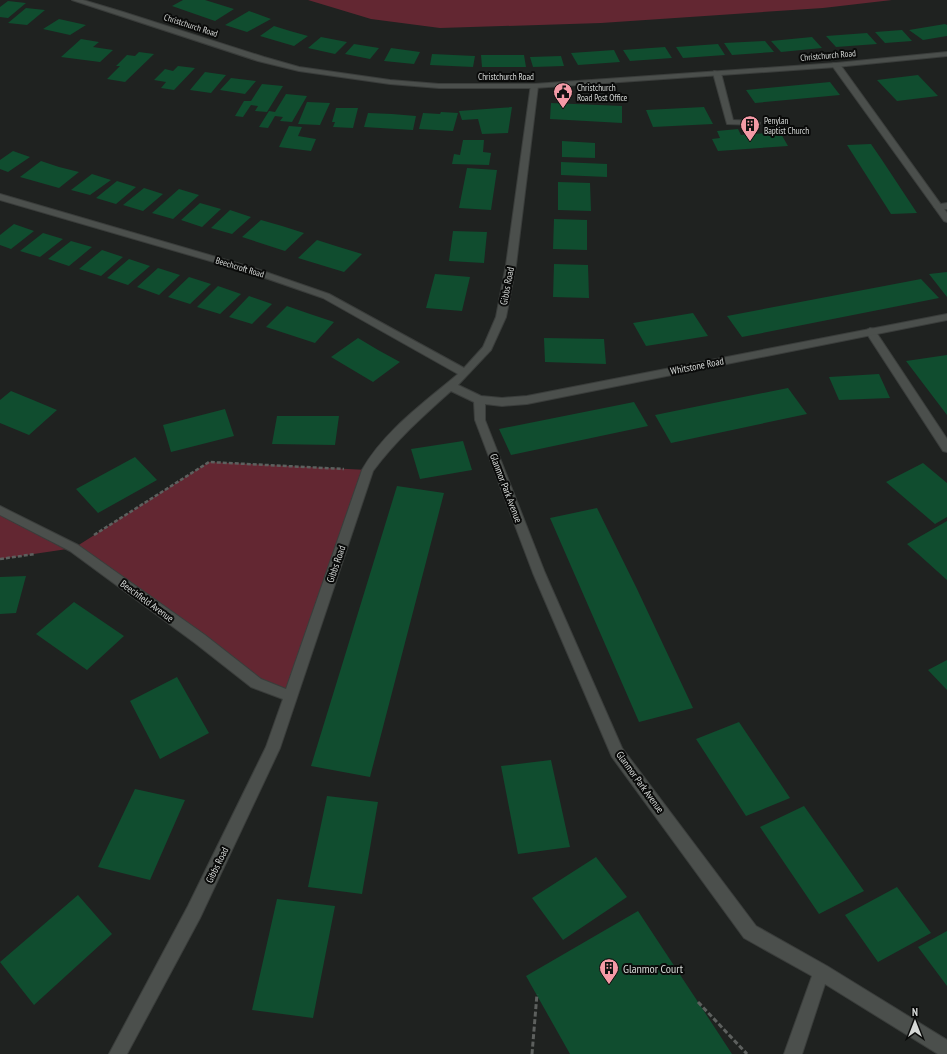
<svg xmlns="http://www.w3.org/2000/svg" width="947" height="1054" viewBox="0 0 947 1054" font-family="'PT Sans Narrow',sans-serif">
<rect width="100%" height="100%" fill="#1f2220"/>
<path fill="#632732" d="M308,0h584l-69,8 -222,15 -161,5 -69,-9z
M209,462l159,8 -78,226 -34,-13 -182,-135 -74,11v-49l74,38z"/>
<path fill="#104d2f" d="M183,0h22l29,9 -19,12 -43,-15z
M8,1l18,2 -18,15 -8,-1v-10z
M26,8l19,2 -18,15 -19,-2z
M249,11l22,8 -24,13 -22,-7z
M59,19l27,6 -16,10 -27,-6z
M945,24l2,1v11l-24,4 -14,-10z
M274,26l16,5 18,5 -14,10 -34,-10z
M902,30l10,11 -27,2 -10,-11z
M867,33l10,11 -41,3 -10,-11z
M321,37l26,5 -12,12 -27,-6z
M812,37l10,11 -41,4 -10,-11z
M81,39l18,3 -6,5 20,3 -13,12 -39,-5z
M765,41l9,11 -42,3 -8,-12z
M354,44l25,4 -9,11 -25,-5z
M718,44l7,11 -42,3 -7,-11z
M665,47l7,11 -42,3 -7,-11z
M391,48l29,4 -6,12 -30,-3z
M614,50l6,12 -42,3 -7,-12z
M139,52l15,2 -29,28 -18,-3 13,-13h-4l11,-11 8,1z
M432,54l43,2 -2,11 -43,-2z
M481,55h43l2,12h-44z
M561,56l3,10 -31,1 -3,-10z
M178,66l17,2 -21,22 -13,-2 5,-6 -12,-2 11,-11 8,2z
M205,72l21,3 -15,18 -21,-3z
M918,75l20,21 -41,5 -20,-21z
M231,78l25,3 -11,13 -25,-4z
M830,82l10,13 -85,8 -9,-13z
M262,84l21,2 -16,26 -12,-1 3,-5 -7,-1 -8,12 -8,-1 9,-15h7z
M286,94l21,2 -15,26 -12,-1 3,-4 -8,-1 -7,12 -9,-1 10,-16 6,1z
M307,102l23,1 -10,22 -22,-1z
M551,103l71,3v17l-72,-4z
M512,107l-4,26 -26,1 -4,-15 -16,1 -3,-9z
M704,107l9,17 -60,3 -7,-17z
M336,108h22l-5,20 -20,-1 2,-5h-3z
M441,112l17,1 -5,18 -34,-2 4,-16 17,1z
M368,113l24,1 24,2 -3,14 -49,-3z
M289,126l13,1 -4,9 18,3 -5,12 -32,-4z
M738,129l3,6 39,-3 8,14 -70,5 -6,-12 8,-1 -3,-7z
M463,140h21l-1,12 8,1 -2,12 -37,-1 2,-10 6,1z
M562,141l33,2v15l-33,-1z
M871,144l11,16 35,53 -26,1 -44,-69z
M13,151l17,6 -22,15 -8,-3v-9z
M41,161l18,6 20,5 -20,16 -39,-11z
M561,162l46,2v13l-46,-2z
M467,168l30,2 -6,40 -32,-2z
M92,174l19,6 -21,15 -19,-5z
M117,181l19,6 -20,17 -20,-6z
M558,182l32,1 1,28 -33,-1z
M144,188l19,6 -20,17 -20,-6z
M179,189l20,6 -26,24 -21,-6z
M200,203l21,6 -19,18 -21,-7z
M230,210l21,7 -19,17 -21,-6z
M554,219l33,1v30l-34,-1z
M261,220l21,6 22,7 -19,18 -43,-14z
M14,224l20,7 -23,18 -11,-4v-10z
M453,231l34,1 -3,31 -35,-2z
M43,233l20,6 -23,18 -20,-6z
M317,240l22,7 23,7 -18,18 -46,-14z
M71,241l21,6 -23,19 -21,-7z
M102,250l21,7 -22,19 -22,-7z
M129,259l21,7 -22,19 -21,-7z
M554,264l34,1 1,33 -36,-1z
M158,268l22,7 -21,20 -22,-8z
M947,272v25l-18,-23z
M435,274l35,3 -8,34 -36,-3z
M189,277l22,7 -21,20 -22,-7z
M921,279l18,19 -197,39 -15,-21z
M218,286l23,8 -21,20 -23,-7z
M249,296l23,8 -20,20 -23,-7z
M287,306l23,8 24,8 -19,21 -49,-16z
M693,313l15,23 -62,10 -13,-23z
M358,338l20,12 22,12 -27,20 -42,-25z
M544,338l60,1 2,25 -61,-2z
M947,355v60l-41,-54z
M879,374l11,24 -51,2 -10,-23z
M788,388l19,26 -136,29 -16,-28z
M11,391l22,9 24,10 -28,25 -29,-12v-23z
M634,402l14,24 -137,29 -12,-26z
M225,409l9,27 -63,16 -8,-27z
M277,416h62l-4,29 -63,-1z
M463,441l9,29 -52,9 -9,-30z
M135,457l22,23 -59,33 -22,-24z
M923,463l24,20v34l-12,7 -49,-42z
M397,486l47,7 -74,284 -59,-11z
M597,508l40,81 56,119 -54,14 -89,-204z
M947,521v59l-40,-36z
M26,576l-10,37 -16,1v-37z
M74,602l50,34 -37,34 -51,-36z
M947,660v30l-19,-20z
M177,677l32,56 -49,26 -30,-58z
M739,722l51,76 -44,18 -50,-77z
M551,760l19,87 -52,7 -17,-88z
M135,789l50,11 -35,80 -52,-13z
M327,796l51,6 -16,92 -54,-7z
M804,806l60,85 -45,23 -59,-87z
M596,857l31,40 -64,43 -31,-42z
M897,887l34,46 -53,29 -33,-47z
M78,895l34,39 -78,71 -34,-43z
M277,899l58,7 -22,112 -61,-8z
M638,911l60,91 34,52h-162l-44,-78z
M947,931v55l-29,-39z"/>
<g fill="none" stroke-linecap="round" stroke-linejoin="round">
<g stroke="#3a3d3b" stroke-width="2">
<path id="lane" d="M714,71l7,2 12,47 23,1 4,2 -1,2 -32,-1 -14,-51z
M947,203v6l-9,1 -4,-3 1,-2z
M870,328l4,1 73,110v13l-4,-1 -78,-120z"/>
</g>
<g stroke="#3a3d3b" stroke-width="2">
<path id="street" d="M833,63h6l108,150v9l-3,-1 -111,-154z
M531,84l7,2 -22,179 -10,52 -15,33 -33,35 23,11 21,2 25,-2 420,-82v6l-420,84 -25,2 -17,-2v16l60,153 77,175 134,178 71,40 120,74v14h-9l-113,-70 -23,70h-18l28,-78 -68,-38 -132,-181 -79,-184 -58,-153 -1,-18 -23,-11c-28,25 -55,49 -78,80l-93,277 -80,170 -73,136h-18l79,-148 78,-159 17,-48 -32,-12 -56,-44 -125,-92 -70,-36v-9l78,39 127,90 56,44 25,10 76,-219c22,-39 63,-68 96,-96l-135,-76 -75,-26 -248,-72v-6l254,74 75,26 135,74 19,-21 13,-30 10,-52z"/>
</g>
<g stroke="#3a3d3b" stroke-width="2">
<path id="secondary" d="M72,0h11l40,12 141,45 35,10 91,13 49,4h95l302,-21 111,-11v4l-111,11 -302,21h-95l-49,-4 -91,-13 -41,-10z"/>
</g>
<path stroke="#5d605e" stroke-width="2.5" stroke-dasharray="4 2" stroke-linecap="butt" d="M94,535l115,-73 135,7
M0,559l35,-5"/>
<path stroke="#5d605e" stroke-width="3" stroke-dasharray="5 2.5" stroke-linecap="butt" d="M698,1002l49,52
M532,1054l5,-60"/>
<use href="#lane" fill="#4b4f4c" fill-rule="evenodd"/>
<use href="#street" fill="#4b4f4c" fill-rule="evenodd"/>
<use href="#secondary" fill="#4b4f4c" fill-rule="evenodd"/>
</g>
<defs>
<g id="civic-pin" transform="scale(1)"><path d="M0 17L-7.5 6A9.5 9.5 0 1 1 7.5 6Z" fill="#f49aa6" stroke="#0a0b0a"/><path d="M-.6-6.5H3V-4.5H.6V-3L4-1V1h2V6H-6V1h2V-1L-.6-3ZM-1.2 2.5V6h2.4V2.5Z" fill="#111"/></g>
<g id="building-pin" transform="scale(1)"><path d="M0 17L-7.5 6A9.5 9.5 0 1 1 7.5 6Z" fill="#f49aa6" stroke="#0a0b0a"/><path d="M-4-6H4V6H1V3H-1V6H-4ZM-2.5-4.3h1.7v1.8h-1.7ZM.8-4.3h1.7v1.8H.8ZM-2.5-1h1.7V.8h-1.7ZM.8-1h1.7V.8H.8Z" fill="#111"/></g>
</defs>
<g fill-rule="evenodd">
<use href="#civic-pin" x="563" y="92"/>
<use href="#building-pin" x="750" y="125"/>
<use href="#building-pin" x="609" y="968"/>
</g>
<g text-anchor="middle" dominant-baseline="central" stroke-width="4" stroke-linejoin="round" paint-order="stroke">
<g font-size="9" fill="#d6d9d7" stroke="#0a0b0a">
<text transform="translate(191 25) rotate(18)">Christchurch Road</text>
<text transform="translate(828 55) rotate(-5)">Christchurch Road</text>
<text x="506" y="76">Christchurch Road</text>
<text transform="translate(240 267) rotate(17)">Beechcroft Road</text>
</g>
<g font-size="9" fill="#d6d9d7" stroke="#0a0b0a" text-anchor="start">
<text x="577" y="87">Christchurch<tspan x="577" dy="10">Road Post Office</tspan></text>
<text x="764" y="120">Penylan<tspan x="764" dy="10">Baptist Church</tspan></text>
</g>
<g font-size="10" fill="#d6d9d7" stroke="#0a0b0a">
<text transform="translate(507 286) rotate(-79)">Gibbs Road</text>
<text transform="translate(697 366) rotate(-11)">Whitstone Road</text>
<text transform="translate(506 488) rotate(69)">Glanmor Park Avenue</text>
<text transform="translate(336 564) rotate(-71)">Gibbs Road</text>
<text transform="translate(147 601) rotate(36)">Beechfield Avenue</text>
<text transform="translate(640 782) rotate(54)">Glanmor Park Avenue</text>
<text transform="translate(217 865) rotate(-64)">Gibbs Road</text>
</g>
<g font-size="12" fill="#d6d9d7" stroke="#0a0b0a" text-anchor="start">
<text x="623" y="968">Glanmor Court</text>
</g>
</g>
<g transform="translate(915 1022)" stroke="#0a0b0a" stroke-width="3" paint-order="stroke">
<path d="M0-3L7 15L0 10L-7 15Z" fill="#d6d9d7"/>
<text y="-6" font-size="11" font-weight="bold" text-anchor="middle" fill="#d6d9d7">N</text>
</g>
</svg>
